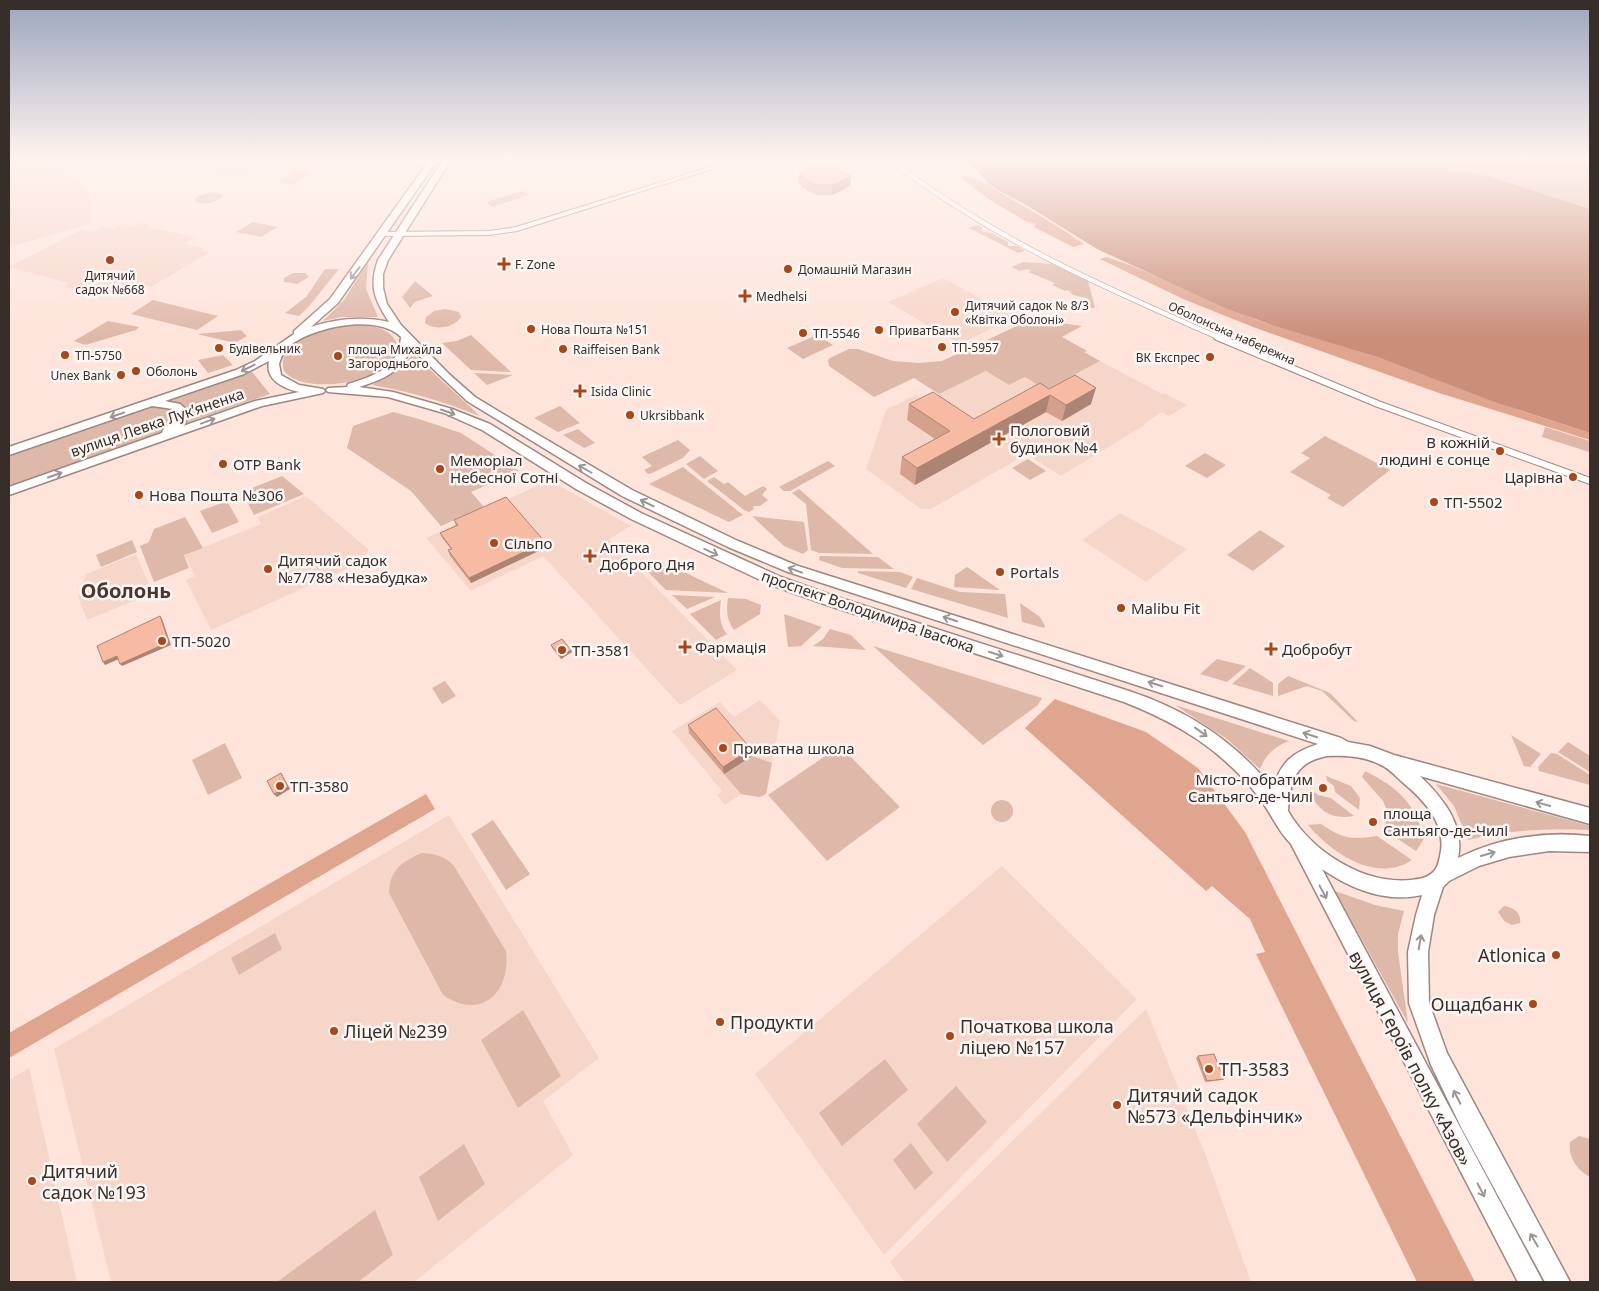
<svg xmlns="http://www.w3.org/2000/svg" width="1599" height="1291" viewBox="0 0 1599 1291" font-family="'Noto Sans',sans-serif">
<rect width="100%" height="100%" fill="#fee4db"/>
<path fill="#f7d6ca" d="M9,158l89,1 -38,17h16l15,20 -1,28 -81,23z
M145,158h133l-32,16h-28l-5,-2 1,-1z
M140,223l10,2 -2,2 47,10 -10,7 18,4 -3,2 10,2 -59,35 -10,-2 -11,6 -10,-3 -10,6 -10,-3 -10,6 -14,-3 4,-3 -16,-4 5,-4 -60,-16 74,-38 10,3 9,-5 10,2 9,-4 10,2z
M943,278l72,39 -55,27 -72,-42z
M1100,361l62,33 2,-1 23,12 -18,11 -7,-4 -17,11 1,1 -85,52 -34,-22 -96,55h-10l-55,-40 20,-59 30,-15 9,6 61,-30 23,14 16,-8 21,13z
M549,480l82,46 -22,13 128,131 -57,35 -137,-149 -72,35 -45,-53z
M306,496l63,54 -10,13 -148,67 -25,-50 9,-4 -10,-21 76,-31 -3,-7z
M1120,513l67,36 -41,33 -64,-42z
M136,554l17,39 -66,27 -9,-23 8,-23z
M760,700l20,21 -14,73 -6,3 -19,-3 -16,11 -8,-10 5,-4 -50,-60 48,-29 14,15z
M449,815l150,243 -56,43 30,54 -159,127h-303l-57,-233z
M1002,866l135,133 -253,256 -129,-181z
M1146,1009l60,147 45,126h-347l-14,-20z
M29,1068l48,214h-68v-202z"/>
<path fill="#deb8a9" d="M1412,158h178v51l-101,-33 -47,-9z
M297,170l16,3 -20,12 -16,-3z
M523,191l6,4 -37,12 -6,-5z
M211,192l8,1 4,2 -1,2c-8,6 -19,9 -28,4l4,-5z
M253,222l25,5 -17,10 -25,-5z
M978,225l5,3 -2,2 2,2 9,1 16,9v4h10l7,5 -7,2 -49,-25z
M368,262l-2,27 12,28h-37l-18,4 21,-21z
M1023,262l29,2 36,17 7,27h-5l-3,-10 -14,-3 -5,-5 -3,1 -13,-6 3,-2 -27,-11 3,-1 -3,-2 -9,2 -7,-4z
M325,269h14l-29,36 -11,11 -14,-3 21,-16z
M293,273h12l4,4 -12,7 -13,-2v-4z
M415,281l18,15 -18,6 -5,6 -8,-11z
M153,300l65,16 -21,14 -66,-16z
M445,309l14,3 2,5c-7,11 -25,14 -36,6l1,-6 8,-6z
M1032,319l50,7 -20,11 25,14 -3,1 16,9 -54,29 -21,-13 -16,8 -23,-14 -47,23 -25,-16 -40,19 -45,-31 -1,-6 2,-2 19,-9h9l35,12 26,2 23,-2z
M108,321l31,6 -3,3 -51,15 -11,-4z
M355,325c15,0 34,2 41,17 6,38 -90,57 -112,29 -10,-31 50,-45 71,-46z
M241,330l6,6 -12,7 -38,-9z
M471,335l40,37 -40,-2 -29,-27 15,-2z
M817,335l16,10 -30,14 -16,-11z
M413,354l67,62c-36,-14 -71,-25 -108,-31 15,-9 30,-16 41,-31z
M223,355l10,10 -25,8 -10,-13z
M252,372l18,22 -87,30c9,-16 4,-20 -13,-23z
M474,373l39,2 -26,10z
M560,406l20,17 -22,9 -24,-14z
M154,407c9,0 20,-2 24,8l-7,12 -10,5 -152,54v-30z
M393,412l26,7 42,14 58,38 -48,21 13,15 -43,19 -30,-35 -64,-43 6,-22z
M1545,427l45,14 -1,11 -47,-15z
M578,429l17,14 -11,5 -21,-13z
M1325,436l65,34 -47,37 -16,-9 4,-3 -41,-23 20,-14 -9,-5z
M678,440l12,10 -7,8 -31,15 -4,1 -4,-4 8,-4 -10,-9z
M1205,453l21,12 -19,13 -22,-12z
M700,456l18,15 -14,8 -18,-15z
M1028,459l18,12 -16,9 -18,-12z
M828,461l7,5 -45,25h-6l-5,-4z
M683,467l60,48 -14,7 -80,-38z
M282,476l22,18 -50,21 -12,-23z
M714,477l10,7 4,-2 17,14 18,-10 4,3 -5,6 6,5 -8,6h-7l1,3 -5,3 -5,-2 -37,-29z
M799,489l74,65 -54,-1 -8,-3 -5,-46 -14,-11z
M227,501l12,21 -27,11 -12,-22z
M752,516l52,6 4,28 -5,4 -19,-8z
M185,517l18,31 -19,7 5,13 -35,14 -14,-36 9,-4 5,-13z
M1260,530l25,16 -32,25 -26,-16z
M132,540l5,12 -36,15 -5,-12z
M820,556l58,1 16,12 -52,-1 -23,-8z
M638,562l48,11 42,20 -62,-3z
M967,567l33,23 -46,-3 1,-12z
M858,571l42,1 13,5 -7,11 -48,-15z
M917,578l43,14 45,2 3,24 -97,-29z
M672,595l43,2 -28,12z
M728,598l18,1 15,6 -1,9 -26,16c-7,-9 -8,-20 -6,-32z
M721,600c-2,12 -2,24 6,34l-11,6 -26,-26z
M1020,603l20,14 5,9 -1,2 -22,-6z
M784,614l38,13 -21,19 -13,1z
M830,629l21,6 15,15 -53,-4 10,-7z
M873,646l169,52 -4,7 -55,40z
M1217,659l29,7 -19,16 -27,-8z
M1250,668l23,15v13l-41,-12z
M1288,676l42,17 28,29 -4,-1 -32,-30 -15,-5 -29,10v-12z
M445,681l11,15 -14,8 -10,-16z
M1175,705l114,36c-15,6 -23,13 -29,28l-33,-30z
M1511,735l30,19 -11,13 -6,-1z
M1568,742l22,14v16l-32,-20z
M225,743l17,35 -34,17 -16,-35z
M840,746l60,61 -73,54 -59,-66z
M1551,753l6,1 33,21v10l-51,-14 -1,-4z
M752,756l20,7 -6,31 -6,3 -19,-3 -17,-20z
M1365,771c32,16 51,32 59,68l-8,12 -32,-21 4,-17 -5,-12 -21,-24z
M1326,776l25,10 9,12 -1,12 -24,-18 -1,-6 -7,-5z
M1436,784l154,42v4c-42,-1 -81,-1 -122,10l-14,-34z
M1313,791l5,4 13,3 23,18c-21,4 -36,-4 -44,-24z
M991 811a11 11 0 1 1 22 0a11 11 0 1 1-22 0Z
M493,820l37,54 -24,16 -35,-56z
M1321,824c22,15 30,16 56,12l35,24c-36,24 -80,-7 -104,-35z
M422,853c14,1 23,3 32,13l52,85c5,42 -25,70 -63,44l-54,-102c0,-23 14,-32 33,-40z
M1335,891l40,14 29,6 -6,23v18l10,71z
M1504,906c9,1 18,7 16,17l-8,2 -8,-4 -6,-9z
M275,933l7,16 -43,26 -8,-17z
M523,1010l38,66 -43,32 -37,-68z
M885,1059l23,31 -66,56 -23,-33z
M956,1086l31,36 -40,40 -30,-38z
M1579,1136l11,3v38c-13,-7 -22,-20 -20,-35z
M911,1143l22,30 -18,17 -22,-30z
M464,1144l21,40 -47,37 -19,-44z
M375,1210l18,45 -35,27h-81z"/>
<path fill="#dfa58f" d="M962,175l21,7 71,42 30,20 -11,3 -39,-20 2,-3 -9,-2 -37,-22 -29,-22z
M1107,257l23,8 127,55 123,38 145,54 65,21v7l-151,-47 -186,-66 -70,-28 -83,-40z
M1055,699l91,33 52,36 47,64 230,450h-58l-161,-328 9,-2 -15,-33 -38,-33 -6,5 -181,-163z
M426,794l9,15 -426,249v-25z"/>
<path fill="#c98f7a" d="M961,158h451l30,9 47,9 101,33v224l-98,-32 -112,-43 -105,-32 -50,-18 -128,-59 -66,-41 -42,-23 -12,-15z"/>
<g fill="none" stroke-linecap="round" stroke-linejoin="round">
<g stroke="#9f877f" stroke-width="5.5">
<path id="pedestrian-far1" d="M888,158c99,78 217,130 332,180"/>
</g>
<g stroke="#9f877f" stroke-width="8">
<path id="pedestrian" d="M1217,337l161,67 212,77"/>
</g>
<g stroke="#9f877f" stroke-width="2">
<path id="minor" d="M739,158h7l-229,73 -28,4 -106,1 -3,-2 3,-2 106,-1 27,-4z"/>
</g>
<g stroke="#9f877f" stroke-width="3">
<path id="secondary" d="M431,158h8l-101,145 -27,24c25,-8 51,-11 78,-5 -15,-23 -20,-36 -11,-62l66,-102h8l-64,102 -5,14v14l4,16 14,21 49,50 25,22 28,17 129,76 106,51 60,25 543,172 7,4 22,4 24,9 196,53v16l-170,-48c23,22 45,49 38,82 41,-20 87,-27 132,-22v16l-41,-1 -40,6 -30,9 -30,15 -6,6 -9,28 -6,37 1,51 18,50 123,229h-25l-83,-153 -31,-64 -22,-62 -1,-51 8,-37 6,-20c-36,8 -71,-6 -100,-26l221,413h-25l-227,-438c-14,-14 -21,-33 -33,-48 -36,-46 -80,-73 -134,-94l-300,-98 -53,-19 -140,-66 -55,-30 -94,-59 -38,-17 -56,-16 -60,-5 -2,-2 2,-2 19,-1 1,-3c26,-8 51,-16 53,-47 -24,-24 -89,-10 -113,10 -5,4 -7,11 -9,17l2,11 18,10 24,4 2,2 -2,2 -61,13 -253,89v-8l153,-54c1,-7 13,-11 16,-19l-5,-5 -21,-3 -143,49v-8l227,-77 19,-9 39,-27v-3l36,-32zM411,348l56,53 155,95 106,51 60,25 530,172c-26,9 -37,17 -45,45 -38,-48 -86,-79 -144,-98l-295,-95 -53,-19 -140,-64 -55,-30 -96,-59 -38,-15 -59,-17 -34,-5c23,-7 44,-16 52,-39zM269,361c-4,19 14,27 30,31l-44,9 -72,25 6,-10 -1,-5 -8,-7 -15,-3 79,-27zM1327,756c17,-1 36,0 52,8 8,3 15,10 21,16 23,19 48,44 40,76 -1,5 -2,10 -5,14 -6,8 -16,9 -24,10 -48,5 -100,-29 -123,-69 2,-30 7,-49 39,-55z"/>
</g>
<use href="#pedestrian-far1" stroke="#fff" stroke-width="4.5"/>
<use href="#pedestrian" stroke="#fff" stroke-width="6"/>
<use href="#minor" fill="#fff" fill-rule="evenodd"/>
<use href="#secondary" fill="#fff" fill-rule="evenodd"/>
</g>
<path fill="#d4a18d" d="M804,170l47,6 -1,10 -18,9h-16l-15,-8v-2l-2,-1v-10l5,-2z
M1049,389l42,15 -29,17 -16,-9 -131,73 -15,-11 2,-17 33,-18 -28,-19 2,-16 65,15z
M454,520l91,22 2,5 -76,36 -21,-27 -2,-6 3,-1 -8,-10 -3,-6 16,-7z
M551,645l21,7 -11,7 -9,-11z
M688,725l64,31 -28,18 -35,-41z
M1198,1056l26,23 -2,1 -17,2 -9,-24z"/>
<path fill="#ad8373" d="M851,176l-1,10 -18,9v-10z
M1096,388l-5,16 -29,17 4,-16z
M1050,395l-4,17 -131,73 2,-17z
M545,542l2,5 -76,36 -2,-5z
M160,616l2,3 9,26 -49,21 -2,-2z
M571,650l1,2 -11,7 -1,-3z
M117,656l2,3 -14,6 -2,-3z
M751,749l1,7 -28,18 -1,-7z
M281,773l9,16 -13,8 -3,-3z"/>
<path fill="#f7bba4" stroke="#ad8373" d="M827,164l24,12 -19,9h-16l-15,-8 3,-1 -5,-2 7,-3 -2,-1z
M1075,375l21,13 -30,17 -16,-10 -133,73 -15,-11 48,-26 -41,-27 24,-12 41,27 66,-36 9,6z
M506,497l39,45 -76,36 -21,-28 4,-1 -12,-16 18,-8 -4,-5z
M160,616l9,26 -49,22 -3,-8 -14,6 -6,-16z
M562,639l9,11 -11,6 -9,-11z
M716,708l35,41 -28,18 -35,-42z
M281,773l7,14 -14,7 -7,-13z
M1214,1054l10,25 -17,2 -9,-25z"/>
<defs><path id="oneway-shaft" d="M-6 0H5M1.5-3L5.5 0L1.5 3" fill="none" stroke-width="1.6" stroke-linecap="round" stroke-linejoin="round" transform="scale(1.25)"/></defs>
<g stroke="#9b9694">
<use href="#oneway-shaft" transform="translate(355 273) rotate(128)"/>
<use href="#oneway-shaft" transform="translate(248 368) rotate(154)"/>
<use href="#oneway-shaft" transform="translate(448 412) rotate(19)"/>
<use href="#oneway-shaft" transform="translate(117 415) rotate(161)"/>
<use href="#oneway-shaft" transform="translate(208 421) rotate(-20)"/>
<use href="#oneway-shaft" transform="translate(585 469) rotate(-150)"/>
<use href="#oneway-shaft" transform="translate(55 475) rotate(-19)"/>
<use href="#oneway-shaft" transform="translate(647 503) rotate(-154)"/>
<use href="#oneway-shaft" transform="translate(711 552) rotate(25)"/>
<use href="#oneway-shaft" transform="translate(795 570) rotate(-160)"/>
<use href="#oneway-shaft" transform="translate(950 619) rotate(-162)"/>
<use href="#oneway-shaft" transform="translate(996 654) rotate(18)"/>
<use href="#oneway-shaft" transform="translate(1155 684) rotate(-162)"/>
<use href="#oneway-shaft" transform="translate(1201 732) rotate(36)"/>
<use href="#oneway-shaft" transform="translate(1310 735) rotate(-162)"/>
<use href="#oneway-shaft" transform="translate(1543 804) rotate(-165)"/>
<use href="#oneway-shaft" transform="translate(1488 854) rotate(-16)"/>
<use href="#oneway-shaft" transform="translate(1323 892) rotate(62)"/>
<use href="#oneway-shaft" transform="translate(1420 942) rotate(-80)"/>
<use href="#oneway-shaft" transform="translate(1457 1097) rotate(-117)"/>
<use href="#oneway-shaft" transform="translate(1481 1190) rotate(62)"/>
<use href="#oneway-shaft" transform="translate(1534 1240) rotate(-120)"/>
</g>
<linearGradient id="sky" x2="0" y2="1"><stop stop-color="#9ba5bc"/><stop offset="0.47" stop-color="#fff3ef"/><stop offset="1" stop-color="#fff3ef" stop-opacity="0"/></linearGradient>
<rect width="1599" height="338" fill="url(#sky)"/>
<g fill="#ab4619" stroke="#fcf6f4" stroke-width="2">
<circle cx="110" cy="260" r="5"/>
<path d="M501.5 256.5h5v5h5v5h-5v5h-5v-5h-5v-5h5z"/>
<circle cx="788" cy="269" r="5"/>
<path d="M742.5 288.5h5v5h5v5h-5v5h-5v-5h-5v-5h5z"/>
<circle cx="955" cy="312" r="5"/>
<circle cx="531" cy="329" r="5"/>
<circle cx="879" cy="330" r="5"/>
<circle cx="803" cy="333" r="5"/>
<circle cx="942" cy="347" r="5"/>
<circle cx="219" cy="348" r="5"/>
<circle cx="563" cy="349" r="5"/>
<circle cx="65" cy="355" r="5"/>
<circle cx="338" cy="356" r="5"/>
<circle cx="1210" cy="357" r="5"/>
<circle cx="136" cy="371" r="5"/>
<circle cx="121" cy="375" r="5"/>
<path d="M577.5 383.5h5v5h5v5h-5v5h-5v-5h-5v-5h5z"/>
<circle cx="630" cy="415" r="5"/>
<path d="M996.5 431.5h5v5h5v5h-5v5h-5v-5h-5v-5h5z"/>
<circle cx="1500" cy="451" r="5"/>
<circle cx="223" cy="464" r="5"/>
<circle cx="440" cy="469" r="5"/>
<circle cx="1573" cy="477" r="5"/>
<circle cx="139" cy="495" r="5"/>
<circle cx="1434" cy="502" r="5"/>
<circle cx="494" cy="543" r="5"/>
<path d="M587.5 548.5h5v5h5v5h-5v5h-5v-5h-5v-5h5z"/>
<circle cx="268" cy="569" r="5"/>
<circle cx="1000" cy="572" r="5"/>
<circle cx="1121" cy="608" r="5"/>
<circle cx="162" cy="641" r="5"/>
<path d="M682.5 639.5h5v5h5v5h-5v5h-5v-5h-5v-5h5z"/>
<path d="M1268.5 641.5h5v5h5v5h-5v5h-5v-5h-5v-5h5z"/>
<circle cx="562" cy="650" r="5"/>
<circle cx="723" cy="748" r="5"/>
<circle cx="280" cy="786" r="5"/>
<circle cx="1323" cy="788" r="5"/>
<circle cx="1373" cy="822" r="5"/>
<circle cx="1556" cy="955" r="5"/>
<circle cx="1533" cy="1004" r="5"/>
<circle cx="720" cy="1022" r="5"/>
<circle cx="334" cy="1031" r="5"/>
<circle cx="950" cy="1036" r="5"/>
<circle cx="1209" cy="1069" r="5"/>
<circle cx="1117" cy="1105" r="5"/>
<circle cx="32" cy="1181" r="5"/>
</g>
<g text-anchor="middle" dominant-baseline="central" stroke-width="5" stroke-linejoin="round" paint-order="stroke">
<g font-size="12" fill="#372d29" stroke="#fcf6f4" text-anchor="start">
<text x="515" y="264">F. Zone</text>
<text x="798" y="269">Домашній Магазин</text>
<text x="110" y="275" text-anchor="middle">Дитячий<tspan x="110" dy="14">садок №668</tspan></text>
<text x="756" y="296">Medhelsi</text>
<text x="965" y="305">Дитячий садок № 8/3<tspan x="965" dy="14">«Квітка Оболоні»</tspan></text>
<text x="541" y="329">Нова Пошта №151</text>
<text x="889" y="330">ПриватБанк</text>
<text x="813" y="333">ТП-5546</text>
<text x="952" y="347">ТП-5957</text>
<text x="229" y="348">Будівельник</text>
<text x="348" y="349">площа Михайла<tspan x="348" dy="14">Загороднього</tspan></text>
<text x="573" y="349">Raiffeisen Bank</text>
<text x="75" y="355">ТП-5750</text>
<text x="1200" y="357" text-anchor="end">ВК Експрес</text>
<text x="146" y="371">Оболонь</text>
<text x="111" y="375" text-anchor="end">Unex Bank</text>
<text x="591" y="391">Isida Clinic</text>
<text x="640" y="415">Ukrsibbank</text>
</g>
<g font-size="12" fill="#372d29" stroke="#fcf6f4">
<text transform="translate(1232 333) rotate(24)">Оболонська набережна</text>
</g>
<g font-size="15" fill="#372d29" stroke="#fcf6f4">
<text transform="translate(157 422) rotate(-19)">вулиця Левка Лукʼяненка</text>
<text transform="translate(868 611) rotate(19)">проспект Володимира Івасюка</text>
</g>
<g font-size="15" fill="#372d29" stroke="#fcf6f4" text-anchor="start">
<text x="1010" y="430">Пологовий<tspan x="1010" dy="17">будинок №4</tspan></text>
<text x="1490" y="442" text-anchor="end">В кожній<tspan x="1490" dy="17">людині є сонце</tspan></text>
<text x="450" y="460">Меморіал<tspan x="450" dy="17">Небесної Сотні</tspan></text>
<text x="233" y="464">OTP Bank</text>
<text x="1563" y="477" text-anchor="end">Царівна</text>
<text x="149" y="495">Нова Пошта №306</text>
<text x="1444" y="502">ТП-5502</text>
<text x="504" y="543">Сільпо</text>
<text x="600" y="547">Аптека<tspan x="600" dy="17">Доброго Дня</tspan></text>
<text x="278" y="560">Дитячий садок<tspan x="278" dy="17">№7/788 «Незабудка»</tspan></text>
<text x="1010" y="572">Portals</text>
<text x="1131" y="608">Malibu Fit</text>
<text x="172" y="641">ТП-5020</text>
<text x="695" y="647">Фармація</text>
<text x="1282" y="649">Добробут</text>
<text x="572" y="650">ТП-3581</text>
<text x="733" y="748">Приватна школа</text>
<text x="1313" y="779" text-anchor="end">Місто-побратим<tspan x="1313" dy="17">Сантьяго-де-Чилі</tspan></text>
<text x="290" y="786">ТП-3580</text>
<text x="1383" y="813">площа<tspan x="1383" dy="17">Сантьяго-де-Чилі</tspan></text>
</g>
<g font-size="18" fill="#372d29" stroke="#fcf6f4" text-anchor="start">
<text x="1546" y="955" text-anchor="end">Atlonica</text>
<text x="1523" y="1004" text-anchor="end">Ощадбанк</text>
<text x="730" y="1022">Продукти</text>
<text x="960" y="1026">Початкова школа<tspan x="960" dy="21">ліцею №157</tspan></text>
<text x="344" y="1031">Ліцей №239</text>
<text x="1219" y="1069">ТП-3583</text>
<text x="1127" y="1095">Дитячий садок<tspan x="1127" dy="21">№573 «Дельфінчик»</tspan></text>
<text x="42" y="1171">Дитячий<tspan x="42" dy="21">садок №193</tspan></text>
</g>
<g font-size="18" fill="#372d29" stroke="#fcf6f4">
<text transform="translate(1411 1058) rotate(62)">вулиця Героїв полку «Азов»</text>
</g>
<g font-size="20" font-weight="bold" fill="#4b372f" stroke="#fcf6f4">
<text x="126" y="590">Оболонь</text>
</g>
</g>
<rect width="1599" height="1291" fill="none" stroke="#372d29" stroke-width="20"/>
</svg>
